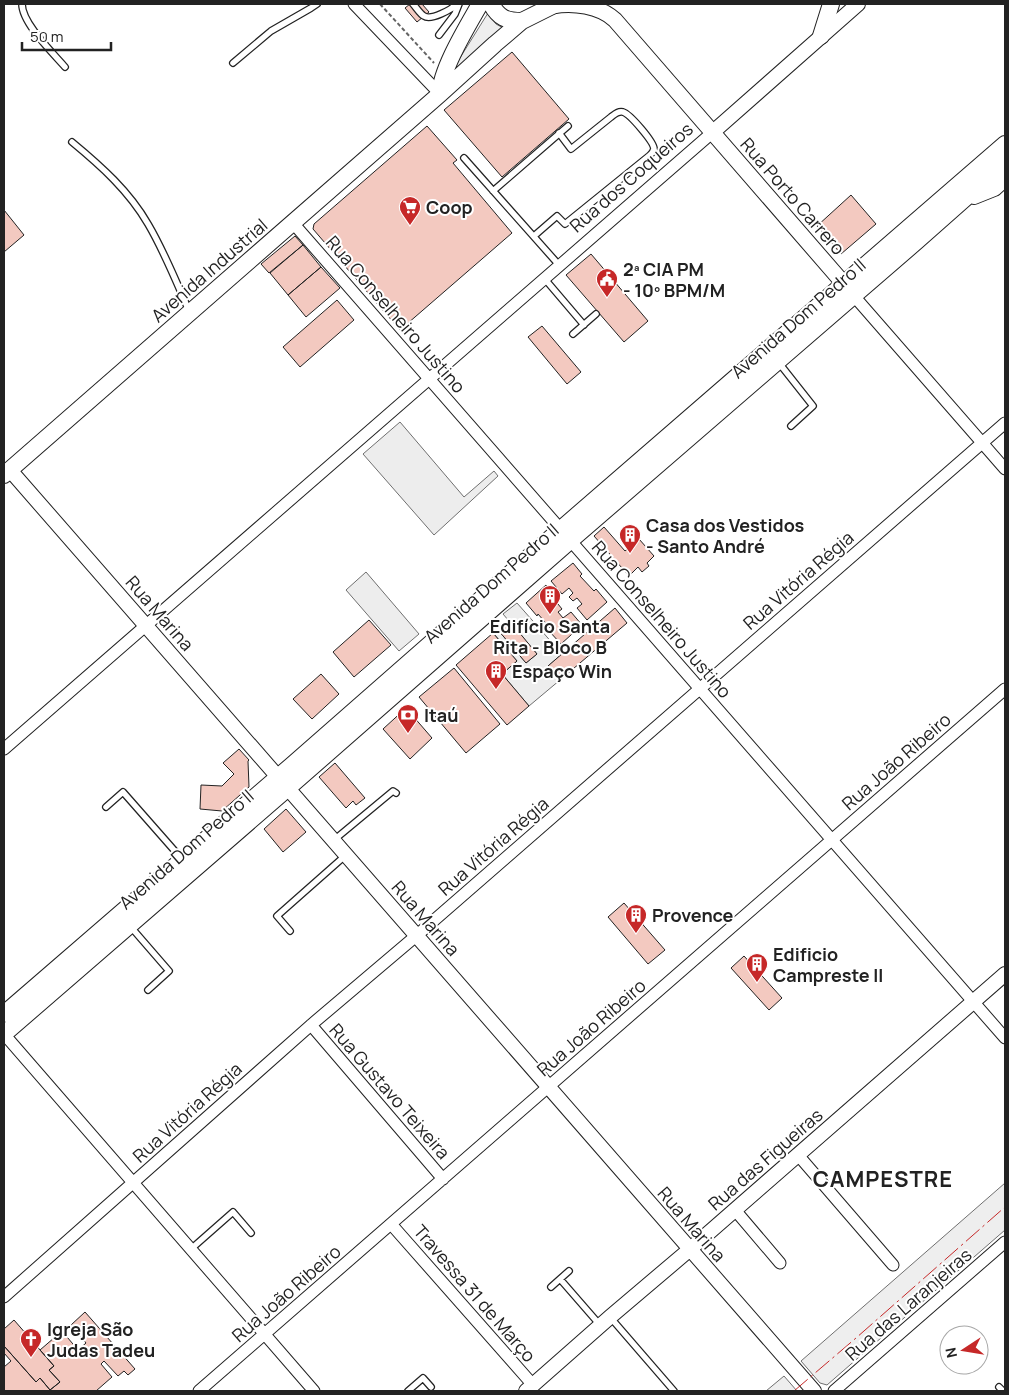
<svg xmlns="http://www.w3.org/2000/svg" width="1009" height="1395" viewBox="0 0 1009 1395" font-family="Manrope,sans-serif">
<rect width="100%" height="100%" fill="#fff"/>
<path fill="#eee" stroke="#6f6f6f" d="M488,13l8,11 9,5 -48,42 -4,-2z
M1005,1183v47l-178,155 -7,-2 -19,-22z
M784,1376l13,15h-31z"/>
<path fill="#ededed" stroke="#6f6f6f" d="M400,422l64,75 30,-26 4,5 -64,59 -71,-81z
M366,572l53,62 -20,17 -53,-61z
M517,603l45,51 -14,12 12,14 -31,26 -27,-32 15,-13 -22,-26 4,-4 27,32 11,-9 -34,-40z"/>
<path fill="#f3c9c0" stroke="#222" d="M410,4h12l7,8 -12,10 -12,-14z
M512,52l57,67 -67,58 -58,-67z
M427,126l30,34 -4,3 59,70 -112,97 -87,-101 1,-5z
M851,195l25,29 -35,30 -24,-28z
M4,210l20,25 -20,17z
M295,236l8,9 -34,28 -8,-9z
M303,245l18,22 -33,28 -18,-22z
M591,254l57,67 -24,21 -58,-67z
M321,267l19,21 -34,29 -18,-22z
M337,300l17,20 -54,47 -17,-20z
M542,326l39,46 -14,12 -39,-47z
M604,527l21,24 14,-12 15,17 -7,7 2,3 -7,6 -4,-5 -9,9 -35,-40z
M573,563l9,11 -2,2 14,15 2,-2 11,13 -20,18 -10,-12 5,-4 -5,-6 -4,3 -4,-4 4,-4 -4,-5 -7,6 -11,-13z
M546,585l10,12 -6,5 4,6 4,-4 4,5 -4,3 5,6 8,-6 11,13 -21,19 -12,-13 2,-2 -13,-15 -1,2 -11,-13z
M615,608l12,15 -67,57 -12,-14z
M369,620l22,25 -37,32 -21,-25z
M509,620l28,34 -11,9 -28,-33z
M493,633l24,28 -15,13 27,32 -22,19 -51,-60z
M454,668l46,56 -34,29 -47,-56z
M321,674l18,20 -27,25 -19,-20z
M406,708l26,30 -22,21 -27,-30z
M239,749l10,11 -1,1 1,26 -27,24 -22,-2 1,-24 21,1 12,-12 -11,-11z
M335,763l30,35 -9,7 -3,-4 -7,7 -27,-31z
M286,809l20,23 -23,20 -19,-23z
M624,903l41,47 -17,14 -40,-47z
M744,956l38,42 -13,12 -38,-42z
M85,1312l50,57 -7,6 -4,-4 -6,5 -14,-15 -3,3 11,13 -16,14h-92v-24l7,-6 -7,-8v-7l32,36 4,-4 10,12 10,-8 -11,-12 5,-4 -14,-16 22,-19 16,19 8,-7 -15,-18z
M14,1320l40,46 -5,4 11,12 -10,8 -10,-12 -4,4 -32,-36v-17z"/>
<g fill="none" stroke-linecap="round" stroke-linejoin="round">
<g stroke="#222" stroke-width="8">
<path id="service" d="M22,4c0,19 30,48 43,63
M413,4c3,3 7,10 11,12 7,5 28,-7 33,-12
M439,35l16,-21 4,-10
M233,63l38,-32 40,-23 6,-4
M72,142c29,24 57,49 76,82 16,27 28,57 41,87
M464,158l95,107
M493,191l75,-65
M534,236l23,-20 8,8 84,-68c2,-2 4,-3 5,-7 0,-7 -24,-35 -31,-37 -5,-1 -8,2 -12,5l-40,32 -12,-16
M544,278l40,47
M573,334l23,-20
M779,363l34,43 -22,20
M106,807l17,-15 58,66
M334,840l59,-49 3,2
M130,926l39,45 -21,19
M290,931l-13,-15 69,-61
M191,1249l42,-37 18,21
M560,1279l40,46
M551,1287l18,-16
M610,1317l64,74
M999,1387l4,4
M408,1391l15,-13 8,9"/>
</g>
<g stroke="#222" stroke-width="13">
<path id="minor" d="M354,4l86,90
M293,223l712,815
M854,296l151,173
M4,749l709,-617
M311,1025l132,154
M4,1034l310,357
M798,1155l95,110
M735,1210l45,53
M391,1224l142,161
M4,1297l307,-272 105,-89 589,-513
M199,1391l806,-702
M834,1391l171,-149"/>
</g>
<g stroke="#222" stroke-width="16">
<path id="tertiary" d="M713,132l145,-128
M10,470l804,921
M526,1391l84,-74 79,-67 316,-276"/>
</g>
<g stroke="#222" stroke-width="17">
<path id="secondary" d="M553,6c20,-4 47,0 62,14l236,272"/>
</g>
<g stroke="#222" stroke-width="18">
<path id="primary" d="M491,4c8,14 15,17 31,17
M821,36l10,-32
M440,94c1,-25 27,-67 40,-90
M974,196l20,-8 11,-10
M4,475l436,-381 55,-50 27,-23 34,-17
M4,1014l288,-249 269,-236 444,-385
M4,1034l284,-246 283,-248 346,-299 88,-78"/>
</g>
<path stroke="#646464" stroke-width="2" stroke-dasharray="4 2.5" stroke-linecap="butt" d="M380,4l54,59"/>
<use href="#service" stroke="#fff" stroke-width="5.5"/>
<use href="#minor" stroke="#fff" stroke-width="11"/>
<use href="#tertiary" stroke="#fff" stroke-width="14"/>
<use href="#secondary" stroke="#fff" stroke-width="15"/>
<use href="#primary" stroke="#fff" stroke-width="16"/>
<path stroke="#c62828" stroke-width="1" stroke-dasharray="18 4 2.5 4" stroke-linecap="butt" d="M794,1391l62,-53 149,-131"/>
</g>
<defs>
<g id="supermarket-pin" transform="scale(1.125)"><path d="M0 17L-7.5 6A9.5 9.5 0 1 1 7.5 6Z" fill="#c62828" stroke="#fff"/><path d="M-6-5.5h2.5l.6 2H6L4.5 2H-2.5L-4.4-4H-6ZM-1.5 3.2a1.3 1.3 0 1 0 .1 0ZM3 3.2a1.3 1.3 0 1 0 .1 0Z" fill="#fff"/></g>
<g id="civic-pin" transform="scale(1.125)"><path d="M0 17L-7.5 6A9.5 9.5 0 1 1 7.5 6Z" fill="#c62828" stroke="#fff"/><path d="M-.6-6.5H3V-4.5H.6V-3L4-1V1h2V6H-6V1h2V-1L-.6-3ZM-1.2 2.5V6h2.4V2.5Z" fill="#fff"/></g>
<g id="building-pin" transform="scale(1.125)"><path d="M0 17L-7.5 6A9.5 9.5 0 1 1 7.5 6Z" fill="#c62828" stroke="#fff"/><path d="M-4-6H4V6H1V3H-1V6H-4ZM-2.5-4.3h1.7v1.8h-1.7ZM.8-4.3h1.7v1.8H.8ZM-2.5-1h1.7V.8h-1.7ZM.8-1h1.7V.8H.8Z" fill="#fff"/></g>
<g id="bank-pin" transform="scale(1.125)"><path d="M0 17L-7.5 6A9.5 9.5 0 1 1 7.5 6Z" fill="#c62828" stroke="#fff"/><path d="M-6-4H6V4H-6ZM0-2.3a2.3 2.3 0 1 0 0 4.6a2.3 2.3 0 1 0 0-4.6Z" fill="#fff"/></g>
<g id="church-pin" transform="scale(1.125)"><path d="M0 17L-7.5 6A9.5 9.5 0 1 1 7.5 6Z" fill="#c62828" stroke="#fff"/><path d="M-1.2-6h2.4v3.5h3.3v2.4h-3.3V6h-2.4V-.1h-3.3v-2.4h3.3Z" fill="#fff"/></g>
</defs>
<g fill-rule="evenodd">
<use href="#supermarket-pin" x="410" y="207"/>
<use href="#civic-pin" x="607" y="279"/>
<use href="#building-pin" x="630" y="535"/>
<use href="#building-pin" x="550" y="596"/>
<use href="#building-pin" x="496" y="671"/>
<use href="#bank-pin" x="408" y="715"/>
<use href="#building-pin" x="636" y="915"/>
<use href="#building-pin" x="757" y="964"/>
<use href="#church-pin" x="31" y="1339"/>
</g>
<g text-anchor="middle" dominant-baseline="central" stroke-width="4" stroke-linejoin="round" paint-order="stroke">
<g font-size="18" fill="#222" stroke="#fff">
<text transform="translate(631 177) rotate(-41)">Rua dos Coqueiros</text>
<text transform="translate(793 196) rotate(49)">Rua Porto Carrero</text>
<text transform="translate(209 270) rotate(-41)">Avenida Industrial</text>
<text transform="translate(396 314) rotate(49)">Rua Conselheiro Justino</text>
<text transform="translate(798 318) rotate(-41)">Avenida Dom Pedro II</text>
<text transform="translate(798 580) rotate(-41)">Rua Vitória Régia</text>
<text transform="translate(491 583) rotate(-41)">Avenida Dom Pedro II</text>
<text transform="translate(160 613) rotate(49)">Rua Marina</text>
<text transform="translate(662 619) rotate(49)">Rua Conselheiro Justino</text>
<text transform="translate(896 761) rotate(-41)">Rua João Ribeiro</text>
<text transform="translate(493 846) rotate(-41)">Rua Vitória Régia</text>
<text transform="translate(186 849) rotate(-41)">Avenida Dom Pedro II</text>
<text transform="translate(426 918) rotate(49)">Rua Marina</text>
<text transform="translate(591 1027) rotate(-41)">Rua João Ribeiro</text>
<text transform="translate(390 1091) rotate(49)">Rua Gustavo Teixeira</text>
<text transform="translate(187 1112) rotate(-42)">Rua Vitória Régia</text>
<text transform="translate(765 1159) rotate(-41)">Rua das Figueiras</text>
<text transform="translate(692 1224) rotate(49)">Rua Marina</text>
<text transform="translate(286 1293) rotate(-41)">Rua João Ribeiro</text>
<text transform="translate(475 1293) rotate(49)">Travessa 31 de Março</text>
<text transform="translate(908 1304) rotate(-41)">Rua das Laranjeiras</text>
</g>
<g font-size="18" font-weight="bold" fill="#222" stroke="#fff" text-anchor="start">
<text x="426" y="207">Coop</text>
<text x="623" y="269">2ª CIA PM<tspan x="623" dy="21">- 10º BPM/M</tspan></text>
<text x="646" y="525">Casa dos Vestidos<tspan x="646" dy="21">- Santo André</tspan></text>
<text x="550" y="626" text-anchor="middle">Edifício Santa<tspan x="550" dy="21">Rita - Bloco B</tspan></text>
<text x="512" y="671">Espaço Win</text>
<text x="424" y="715">Itaú</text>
<text x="652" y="915">Provence</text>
<text x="773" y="954">Edificio<tspan x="773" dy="21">Campreste II</tspan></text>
<text x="47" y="1329">Igreja São<tspan x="47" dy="21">Judas Tadeu</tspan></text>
</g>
<g font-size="22" font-weight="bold" letter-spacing="1" fill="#222" stroke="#fff">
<text x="883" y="1179">CAMPESTRE</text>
</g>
</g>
<rect width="1009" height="1395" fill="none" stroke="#222222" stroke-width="10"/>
<g transform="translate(964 1350) rotate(258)"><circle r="24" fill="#ffffff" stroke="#a7a7a7"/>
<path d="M0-4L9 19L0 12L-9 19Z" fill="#c62828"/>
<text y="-8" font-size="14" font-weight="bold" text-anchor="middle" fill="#222222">N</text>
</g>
<path d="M22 42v8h89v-8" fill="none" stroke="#222222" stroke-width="2.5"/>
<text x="30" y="42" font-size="15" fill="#222222" stroke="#ffffff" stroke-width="4" paint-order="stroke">50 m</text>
</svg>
